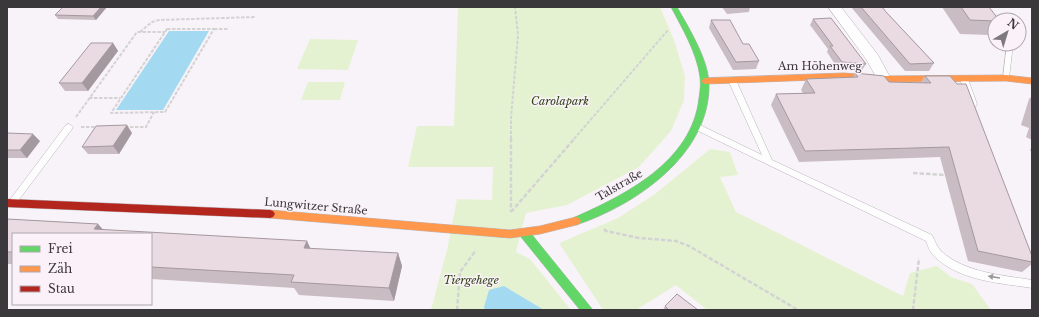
<svg xmlns="http://www.w3.org/2000/svg" width="1039" height="317" viewBox="0 0 1039 317" font-family="'Libre Baskerville',serif">
<rect width="100%" height="100%" fill="#f8f3f8"/>
<path fill="#e5f2d2" d="M458,7h202l14,33 11,36 -1,24 -13,31 -32,36 -72,38 -41,8 -10,39 14,7 41,51h-140l16,-60 10,-51 35,1 1,-33h-85l9,-41h37z
M310,39l48,1 -10,30 -51,-1z
M308,82h37l-5,18h-39z
M710,149l20,3 8,23 -18,2 16,35 167,84 7,-23 27,-7 14,11 21,7 19,26h-284l-31,-25 -40,25h-33l-44,-67 59,-25 37,-24z"/>
<path fill="#a3d9f1" d="M169,31h40l-46,79h-47z
M504,286l40,24h-59l-1,-3 5,-17z"/>
<g fill="none" stroke-linecap="round" stroke-linejoin="round">
<g stroke="#b9b5b9" stroke-width="1">
<path id="lane" d="M1007,44h6l-4,34 -3,2 -3,-2z
M962,77h4l2,2 9,25 -1,2h-3l-4,-2 -9,-25z
M730,78h2l4,2 36,80 160,75c3,6 5,12 9,16 24,22 61,24 91,29v8c-32,-5 -72,-7 -97,-31 -5,-4 -7,-11 -9,-16l-232,-112 -1,-2 1,-2h6l62,30 -34,-75z
M69,124l4,3 -1,2 -57,76h-6l-1,-2 1,-2 57,-76z"/>
</g>
<g stroke="#b9b5b9" stroke-width="1">
<path id="street" d="M828,7h13l37,48 13,24 -2,3 -5,2 -5,-2 -13,-23z"/>
</g>
<g stroke="#b9b5b9" stroke-width="1">
<path id="fast" d="M671,7h6c12,21 31,52 32,76 2,71 -73,122 -133,142l-3,-1 -2,-3 2,-3c52,-23 119,-56 126,-120 1,-7 2,-14 1,-21 -3,-24 -18,-49 -29,-70z
M525,230l4,1 64,79h-13l-59,-73 -1,-3 1,-3z"/>
</g>
<g stroke="#b9b5b9" stroke-width="1">
<path id="slow" d="M844,73l40,3 122,-1 26,3v6l-26,-3 -122,1 -40,-3 -139,5 -4,-3 4,-3z
M270,210l240,20 30,-4 36,-9 3,1 2,3 -2,3 -3,1 -36,9 -30,4 -240,-20 -3,-1 -2,-3 2,-3z"/>
</g>
<g stroke="#b9b5b9" stroke-width="1">
<path id="jam" d="M7,199l263,11 3,1 2,3 -2,3 -3,1 -263,-11z"/>
</g>
<path stroke="#d4d3d4" stroke-width="2" stroke-dasharray="3.5 1.5" stroke-linecap="butt" d="M167,29h47l-49,83 -54,1z
M214,29h15
M140,32l12,-10 7,-2 97,-3
M89,98h31
M76,117l61,-85h28
M81,127h17
M125,127h21l8,-15
M511,139v-21l7,-83 -3,-28
M574,139l94,-109"/>
<path stroke="#d4d3d4" stroke-width="2.5" stroke-dasharray="4.5 2" stroke-linecap="butt" d="M511,138v74
M913,173l32,2
M511,212l64,-74
M604,229l2,2 33,7 37,3 13,5 109,64
M457,310l3,-38 16,-22
M913,310l6,-52"/>
<use href="#lane" fill="#fefdfe" fill-rule="evenodd"/>
<use href="#street" fill="#fefdfe" fill-rule="evenodd"/>
<use href="#fast" fill="#63d668" fill-rule="evenodd"/>
<use href="#slow" fill="#ff974d" fill-rule="evenodd"/>
<use href="#jam" fill="#b3261e" fill-rule="evenodd"/>
</g>
<path fill="#c9bcc2" d="M107,7l-11,13 -38,-1 -3,-4z
M722,7h28l-1,5 -22,2z
M851,7h31l5,6 47,50 -5,8h-24z
M942,7h47l6,13v8l-5,7 -30,-1z
M813,19l53,45 -4,6 -24,-1 -11,-17 1,-3 -18,-24z
M711,20l32,24 16,17 -3,8 -23,1 -24,-42z
M113,43l5,8 -30,40h-23l-6,-8z
M855,73l34,9 31,1 5,-7h25l82,180v8l-10,8 -54,-11 -28,-104 -141,5 -28,-57 5,-11 27,-1 -2,-3 5,-11 47,-2z
M1032,96v44l-6,-3 3,-9 -8,-3 8,-26z
M7,133l33,8 -13,17h-20z
M132,133l-13,21h-31l-6,-7z
M1032,144v7h-2z
M7,219l91,5 5,6 204,11 3,8 88,4 4,13 -8,35 -95,-6 -5,-7 -143,-9v-45h-138v30h-6z
M665,306l33,4h-35z"/>
<path fill="#a4999e" d="M101,7h6l-11,13 -3,-4z
M113,43l5,8 -30,40 -6,-8z
M127,125l5,8 -13,21 -6,-8z
M33,134l7,7 -13,17 -7,-8z
M98,224l9,10 -13,-5z
M307,241l6,13 -9,-6z
M398,253l4,13 -8,35 -5,-13z"/>
<path fill="#eadbe2" stroke="#a4999e" d="M63,7h38l-8,9 -38,-1z
M861,7h21l5,6 47,50 -24,1z
M961,7h28l10,13h-4v1l-25,-1z
M831,18l35,46 -24,-2 -12,-16h3l-20,-27z
M711,20h19l13,24h6l10,17 -23,1z
M91,43h22l-31,40h-23z
M855,73l29,3 5,6 42,1 -6,-7h25l7,8h9l66,172v6l-54,-11 -29,-104 -144,4 -29,-57 39,-1 -9,-14 52,-2z
M127,125l-14,21 -31,1 14,-21z
M7,133l26,1 -13,16h-13z
M7,219l91,5 -4,5 213,12 -3,7 94,5 -9,35 -98,-6 3,-7 -143,-8v-33h-138v18h-6z
M677,294l21,16h-30v-1l-3,-3z"/>
<defs><path id="oneway-solid" d="M-6-.8H1V-3.2L6.5 0L1 3.2V.8H-6Z"/></defs>
<use fill="#9c9a9c" href="#oneway-solid" transform="translate(994 277) rotate(-171)"/>
<g text-anchor="middle" dominant-baseline="central" stroke-width="3" stroke-linejoin="round" paint-order="stroke">
<g font-size="11" fill="#3b383b" stroke="#faf1f9">
<text x="820" y="66">Am Höhenweg</text>
<text transform="translate(619 185) rotate(-30)">Talstraße</text>
<text transform="translate(316 206) rotate(5)">Lungwitzer Straße</text>
</g>
<g font-size="11" font-style="italic" fill="#2d3f11" stroke="#faf1f9">
<text x="560" y="101">Carolapark</text>
<text x="471" y="280">Tiergehege</text>
</g>
</g>
<rect width="1039" height="317" fill="none" stroke="#3b383b" stroke-width="16"/>
<rect x="12" y="233" width="140" height="72" fill="#faf1f9" stroke="#aea7ad"/>
<rect x="20" y="246" width="20" height="6" fill="#63d668" stroke="#aea7ad"/>
<text x="48" y="253" font-size="12" fill="#3b383b">Frei</text>
<rect x="20" y="266" width="20" height="6" fill="#ff974d" stroke="#aea7ad"/>
<text x="48" y="273" font-size="12" fill="#3b383b">Zäh</text>
<rect x="20" y="286" width="20" height="6" fill="#b3261e" stroke="#aea7ad"/>
<text x="48" y="293" font-size="12" fill="#3b383b">Stau</text>
<g transform="translate(1007 32) rotate(38)"><circle r="19" fill="#faf1f9" stroke="#aea7ad"/>
<path d="M0-3L7 15L0 10L-7 15Z" fill="#7d797d"/>
<text y="-6" font-size="11" font-weight="bold" text-anchor="middle" fill="#3b383b">N</text>
</g>
</svg>
